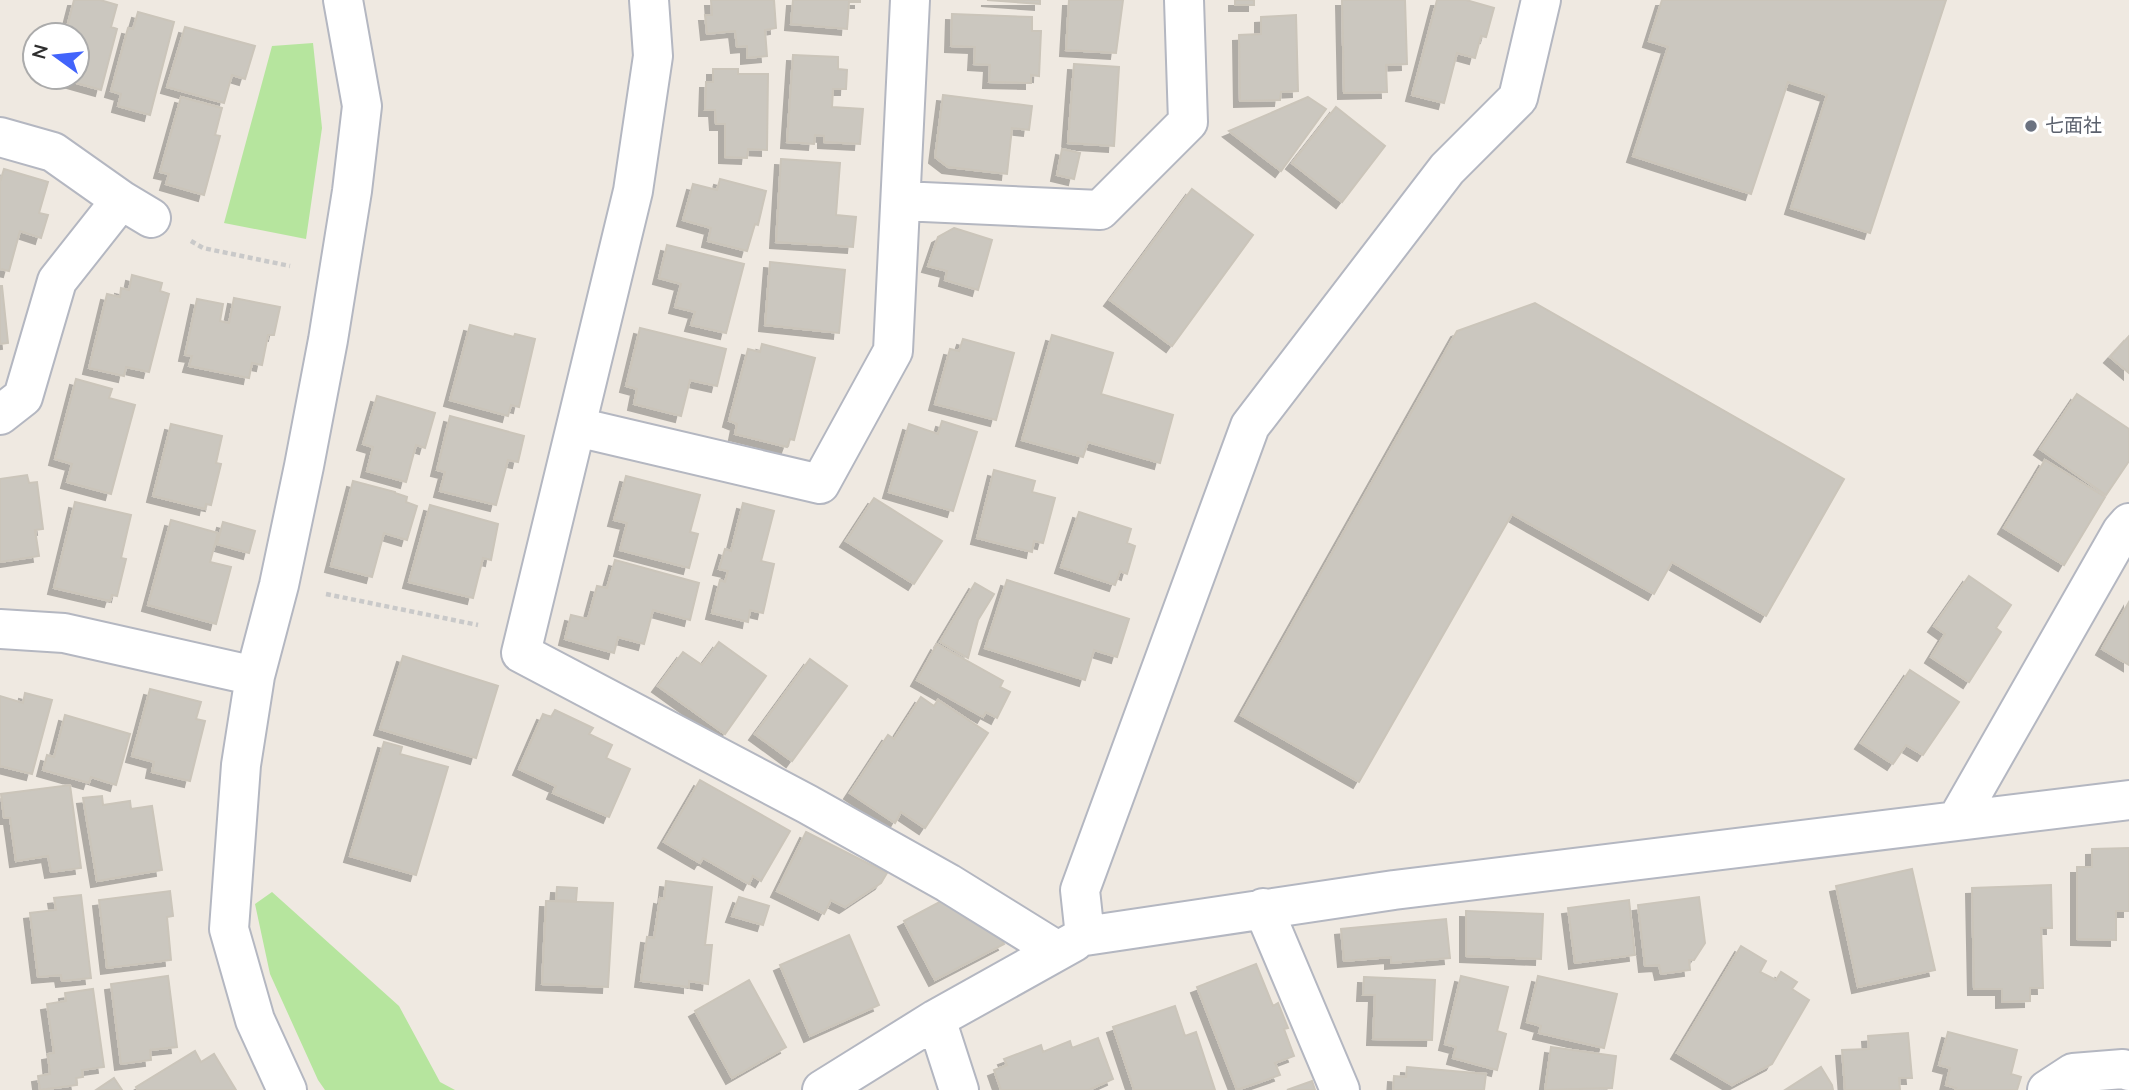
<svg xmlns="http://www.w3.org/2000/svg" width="2129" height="1090" viewBox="0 0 2129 1090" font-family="'Nunito Sans','Noto Sans JP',sans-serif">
<defs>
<filter id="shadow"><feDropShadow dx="-6" dy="6" stdDeviation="0" flood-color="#0004"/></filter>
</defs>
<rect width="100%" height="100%" fill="#efe9e1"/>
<path fill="#b6e59e" d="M313,43l9,85 -16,111 -82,-16 48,-177z
M272,892l127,114 41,76 15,8h-130l-7,-10 -48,-106 -15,-70z"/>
<path fill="#cbc7bf" stroke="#cbc5ba" stroke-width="2" filter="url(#shadow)" d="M74,0h26l17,5 -6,22 6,2 -16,61 -39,-11v-2h15v-42h-12z
M711,0h63l2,28 -11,2 2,26 -20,2v-12l-10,1 -2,-16 -28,3 -2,-19h7z
M793,0h67v2h-11l-2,27 -56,-5z
M987,0h53v4z
M1069,0h54l-7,53 -50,-3z
M1235,0h19v5h-19z
M1342,0h63l2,64 -21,1 1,27 -43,1z
M1437,0h29l28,8 -8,29 -5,-1 -6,22 -18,-5 -13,50 -32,-8z
M1662,0h284l-76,233 -79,-25 36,-113 -39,-13 -37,112 -118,-38 35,-109 -19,-6z
M138,12l36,10 -24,93 -32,-9 3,-12 -10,-3 17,-63 5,1z
M952,14l80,3v14h9l-2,45 -8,-1v8l-42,-1 1,-17 -16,-1 1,-17 -24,-1z
M1296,15l2,76 -17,1 -1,8 -40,1 -1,-66 22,-1v-17z
M185,27l70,19 -10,33 -13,-4 -8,28 -57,-16z
M793,55l45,2v12l9,1 -1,19h-13l-1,18 31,2 -3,35 -36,-2v-6l-9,-1 -1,9 -27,-2z
M1074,64l45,3 -5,79 -46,-3z
M713,69h25v5h30l-1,76 -19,-1 -1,9 -22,-1v-33h-9l-1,-14h-10l1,-28h7z
M943,95l89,11 -3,24 -17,-2 -5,46 -59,-7 -13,-10z
M181,97l41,11 -7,27 5,1 -16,59 -38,-11 3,-10 -9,-2z
M1308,97l18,12 -45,62 -52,-40z
M1336,107l49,39 -43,56 -50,-39z
M1062,149l18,4 -6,26 -17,-4z
M781,159l59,4 -4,52 20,2 -3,30 -77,-5z
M4,169l44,13 -9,31 9,2 -7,23 -21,-7 -11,40 -9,-2v-87z
M720,179l46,12 -8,34 -3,-1 -8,27 -39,-10 3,-13 -28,-8 10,-36 24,6z
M1192,189l61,46 -81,111 -62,-46z
M954,228l38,12 -14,50 -33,-10 2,-9 -19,-5 10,-29z
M667,245l77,19 -18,69 -35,-8 4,-13 -20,-5 6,-23 -22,-6z
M770,262l75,8 -6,63 -74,-8z
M132,275l30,8 -2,8 9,3 -20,78 -23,-5 -2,9 -35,-8 18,-74 13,3 1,-9 8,2z
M0,286h2l6,57 -8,1z
M234,298l46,9 -6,28h-6l-6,30 -10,-2 -3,15 -60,-12 3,-10 -7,-1 12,-56 26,5 -3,17 9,2z
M1535,303l309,176 -78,137 -94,-54 -18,32 -142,-80 -153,268 -118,-67 216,-384z
M470,325l44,12 1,-3 20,5 -16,68 -8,-2 -3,11 -58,-16z
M640,328l86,21 -9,37 -27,-6 -9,36 -47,-12 3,-15 -11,-3z
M1052,335l61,18 -12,41 72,21 -13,48 -72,-21 -5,15 -61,-17z
M2129,336v37l-19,-16z
M963,339l51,14 -18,67 -61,-16 15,-55 9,2z
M762,344l53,14 -21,82 -4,-1 -3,8 -52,-13 2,-10 -8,-3 19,-72 12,3z
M76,379l36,10 -3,9 26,7 -24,89 -44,-12 5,-18 -17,-5z
M2077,394l52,35v32l-23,34 -66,-46z
M377,396l58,17 -10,35 -9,-3 -10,37 -39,-11 6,-24 -10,-3z
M450,416l74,20 -6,26 -10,-2 -12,45 -56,-14 5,-19 -8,-2z
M942,421l35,11 -24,79 -64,-19 20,-68 29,10z
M171,424l51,12 -6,27 5,1 -10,41 -5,-1 -1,5 -52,-13z
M2045,460l60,37 -41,68 -60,-37z
M994,470l41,11 -3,11 23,6 -12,45 -9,-2 -2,11 -55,-14z
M27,475l2,8 8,-1 6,47 -8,1 4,26 -39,6v-83z
M626,476l74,19 -10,37 8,2 -9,34 -69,-18 7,-27 -13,-3z
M353,481l42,11v1l12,4 -1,5 11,4 -10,34 -23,-7 -12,44 -41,-11z
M874,498l68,43 -28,43 -68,-43z
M75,502l56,13 -10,43 5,1 -9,37 -5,-1 -2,6 -56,-13z
M743,503l31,8 -13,50 13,3 -11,49 -13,-3 -2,12 -36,-9 8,-33 5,2 3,-11 -9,-2 6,-20 6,2z
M430,505l68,19 -7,36 -8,-2 -10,40 -64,-16z
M1079,512l52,17 -4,14 8,3 -8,28 -7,-3 -5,14 -54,-18z
M171,520l47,13 -8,29 21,5 -15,57 -68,-19z
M223,522l32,9 -6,22 -32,-9z
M615,560l84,23 -9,37 -37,-10 -9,34 -26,-7 -4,16 -49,-14 6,-24 17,4 9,-33 10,2z
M1969,576l42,29 -15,23 5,4 -32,50 -38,-25 14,-23 -11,-8z
M1007,580l122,39 -12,38 -23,-7 -9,30 -100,-32z
M975,583l19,11 -16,26 -10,38 -28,-16z
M2129,602v63l-27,-16z
M719,642l47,34 -41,58 -67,-48 25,-34 19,13z
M937,644l66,37 -3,6 10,5 -13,26 -11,-6 -3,5 -66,-37z
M403,656l95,30 -22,72 -96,-29z
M810,659l37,27 -55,75 -37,-27z
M1910,670l49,32 -36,53 -17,-10 -13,19 -32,-21z
M150,689l51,13 -5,17 9,2 -15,60 -38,-9 2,-10 -22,-6z
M25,693l27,7 -20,74 -32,-8v-70l23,7z
M921,697l13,9 4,-6 50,33 -63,95 -24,-16 -6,11 -45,-30 38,-58 6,4z
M555,710l38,18 -4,6 23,11 -6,13 24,11 -21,48 -56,-24 3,-7 -37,-17 24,-55 8,3z
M65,715l65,19 -14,51 -25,-8 -2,6 -46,-13 4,-15 7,2z
M384,742l18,5 -2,7 48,13 -32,108 -66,-19z
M700,780l90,51 -29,50 -8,-5 -4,8 -46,-26 -3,5 -36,-21z
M70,785l11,83 -30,4 -3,-16 -32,5 -6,-43h-6l-3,-24z
M102,796l1,9 27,-4 1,8 21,-3 10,64 -65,11 -14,-83z
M806,832l81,41 -6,10 -36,24 -14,-7 -7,14 -47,-23z
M2129,848v63h-13v29l-39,-1v-72h15v-18z
M1912,869l23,101 -77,17 -22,-101z
M666,881l46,6 -7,58h7l-4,39 -19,-3v6l-48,-6 6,-44 7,1 6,-40 4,1z
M2051,885l1,43h-11l2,60h-13v13l-28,1v-13h-28l-2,-101z
M557,887l20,1 -1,13 -20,-1z
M170,891l3,25 -6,1 4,43 -64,8 -8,-68z
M81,895l10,83 -29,3 -1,-6 -23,2 -8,-64 26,-3 -2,-12z
M739,897l30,9 -6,19 -31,-9z
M949,897l18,23 19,-10 18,34 -69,36 -31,-59z
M1699,897l6,46 -11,17h-5l1,10 -29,4 -2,-9 -14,1 -7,-61z
M1629,900l6,55 -60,8 -7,-55z
M546,901l67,2 -5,84 -66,-3z
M1466,911l77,3 -2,45 -75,-3z
M1446,919l4,39 -59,5v-6l-47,4 -3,-32z
M849,935l30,70 -69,31 -30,-71z
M1741,946l25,15 -6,11 16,8 5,-8 16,10 -5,7 17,11 -37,64 -40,21 -55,-32z
M1256,964l17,42 5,-3 10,25 -4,1 10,27 -19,7 5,12 -43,15 -40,-103z
M168,976l9,71 -27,3 1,10 -30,4 -10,-80z
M1461,976l47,11 -11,44 9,3 -9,36 -44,-12 3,-11 -11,-3z
M1538,976l79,18 -13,54 -65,-15 2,-7 -14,-4z
M1364,977l71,3 -3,60 -59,-1 2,-44h-12z
M749,980l37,67 -54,31 -37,-67z
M93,989l11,78 -22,3 1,7 -7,1 1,7 -37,5 -2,-14 12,-2 -2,-20 6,-1 -7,-49 19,-3 -1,-8z
M1175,1006l10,30 11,-4 19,58h-81l-21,-63z
M1948,1032l69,18 -6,24 10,3 -4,13h-62l1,-2 -10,-3 4,-17 -11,-3z
M1908,1033l4,45h-13l1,12h-55l-3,-40 27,-1 -1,-13z
M1098,1038l15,41 -24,11h-88l-7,-20 13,-5 -3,-6 37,-14 2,7 27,-11 2,7z
M1551,1047l65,9 -4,32 -67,2z
M195,1051l6,11 13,-8 22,36h-98l-2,-3z
M1407,1067l79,7 -2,16h-91l1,-14 12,1z
M1821,1067l11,18 1,5h-48z
M114,1078l8,12h-26z
M1312,1081l3,9h-28z"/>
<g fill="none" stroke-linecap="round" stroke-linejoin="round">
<g stroke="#b4b7c1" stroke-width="42">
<path id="minor" d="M649,0l4,56 -20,135 -112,462 286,151 141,79 108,67
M1541,0l-23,98 -71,71 -197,257 -170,464 5,46 309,-46 735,-90
M0,137l53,15 68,48 -64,81 -34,116 -23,18
M121,200l30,18
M901,201l199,9 88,-88 -4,-122
M577,427l243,57 73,-133 17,-351
M0,629l64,4 191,43
M1957,820l165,-289 7,-8
M1263,908l77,182
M936,1019l23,71
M287,1090l-32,-70 -26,-91 12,-164 14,-89 24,-91 25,-119 24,-126 24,-149 10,-85 -19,-106
M822,1090l114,-71 138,-77
M2047,1090l26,-17 50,-4 6,2"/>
</g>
<path stroke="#c9c9c9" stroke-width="4.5" stroke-dasharray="5 3.5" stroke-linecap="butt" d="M191,241l12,7 87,18
M326,594l152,31"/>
<use href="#minor" stroke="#fff" stroke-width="38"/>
</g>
<circle fill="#6b7280" stroke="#fff" stroke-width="2.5" cx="2031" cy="126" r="7"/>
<g text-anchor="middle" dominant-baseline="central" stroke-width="7" stroke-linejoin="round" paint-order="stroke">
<g font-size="19" fill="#5b616d" stroke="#fff" text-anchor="start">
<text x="2045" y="126">七面社</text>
</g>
</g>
<g transform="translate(56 56) rotate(285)"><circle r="33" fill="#ffffff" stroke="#ababab" stroke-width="2"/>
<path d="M0-5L12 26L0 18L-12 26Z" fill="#4264fb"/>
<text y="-10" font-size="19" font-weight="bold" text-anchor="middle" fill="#2e2e2e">N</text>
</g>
</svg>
